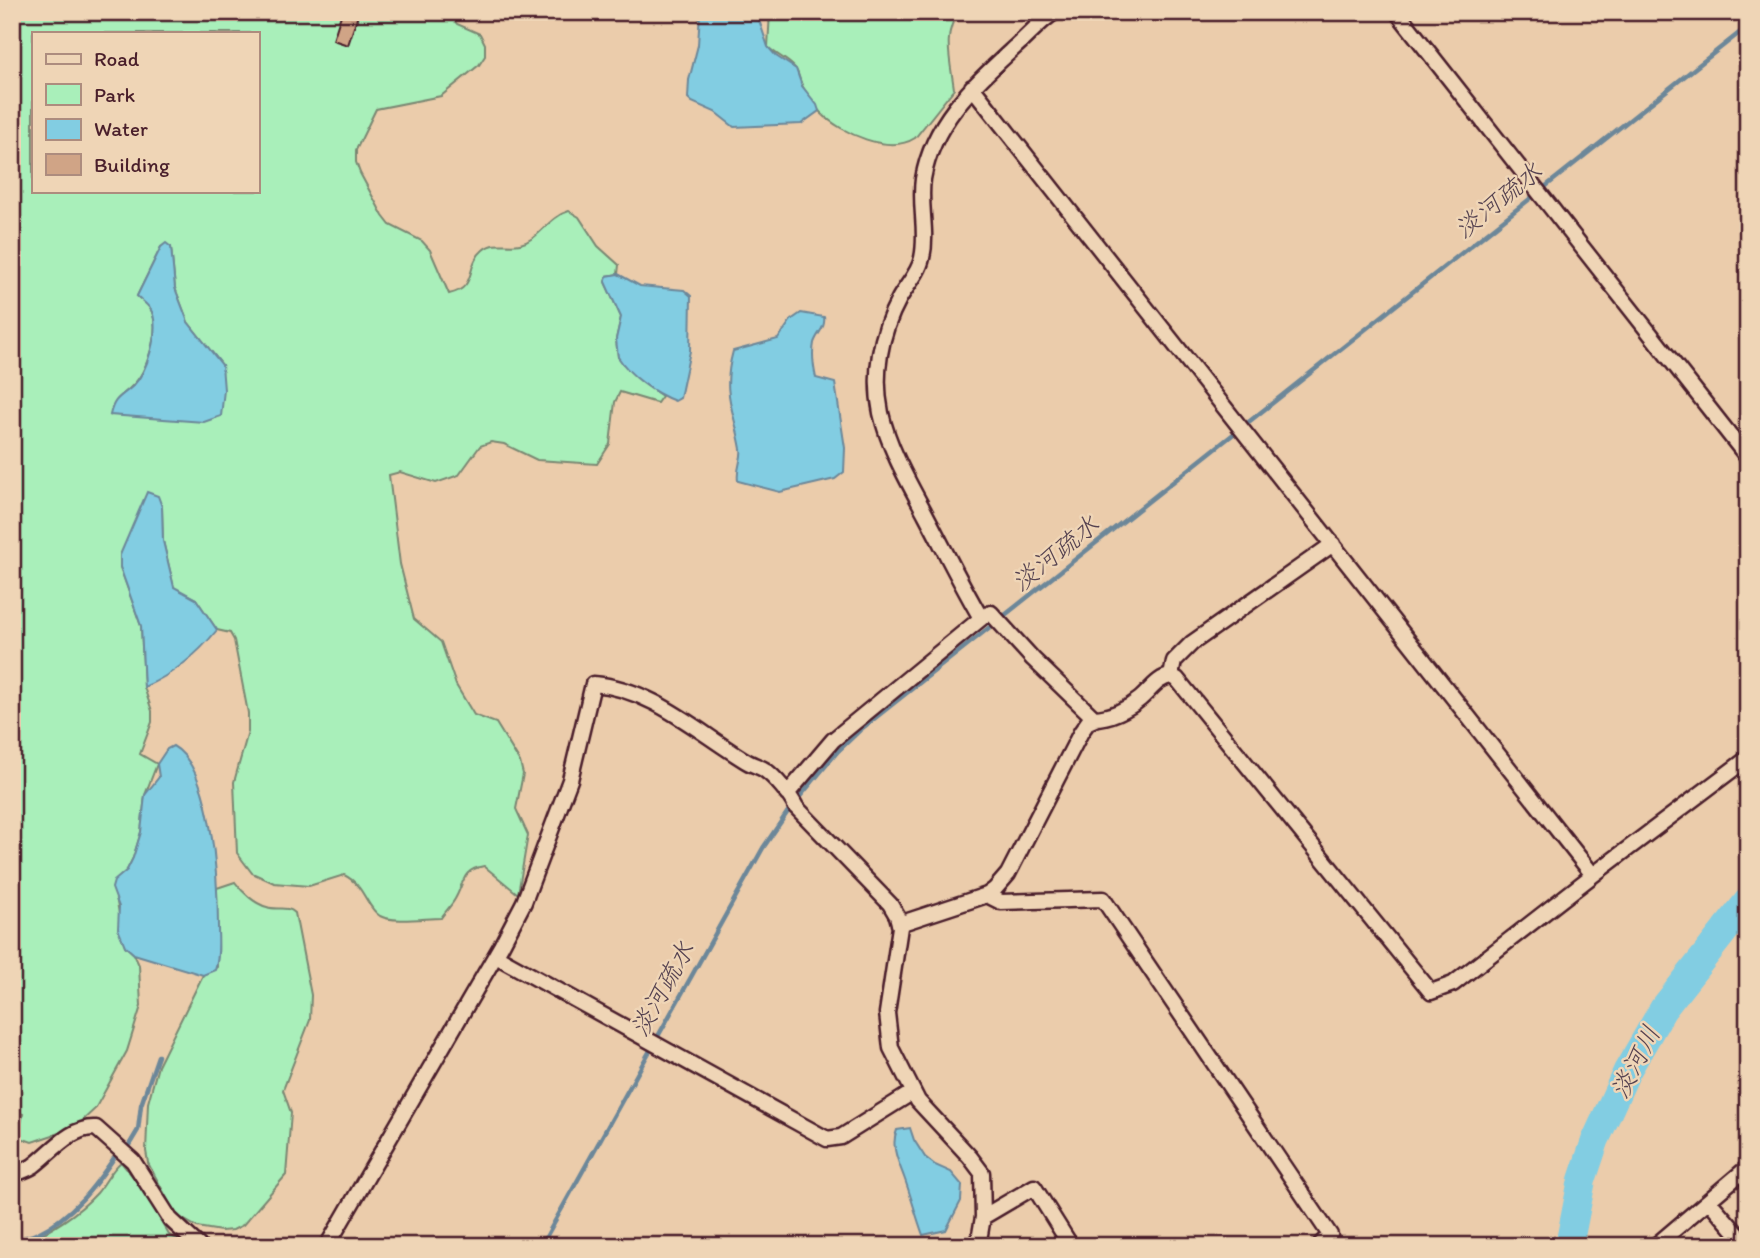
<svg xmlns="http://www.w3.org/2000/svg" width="1760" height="1258" viewBox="0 0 1760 1258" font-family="Itim,'Klee One',sans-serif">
<rect width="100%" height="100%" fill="#ebccab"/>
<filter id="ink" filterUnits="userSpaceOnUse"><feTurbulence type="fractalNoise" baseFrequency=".0143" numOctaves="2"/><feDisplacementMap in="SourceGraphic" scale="14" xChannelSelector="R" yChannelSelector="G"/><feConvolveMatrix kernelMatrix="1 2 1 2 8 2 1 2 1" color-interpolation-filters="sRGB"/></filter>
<g filter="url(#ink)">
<path fill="#a9efba" stroke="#7a8772" stroke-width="2" fill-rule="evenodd" d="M12,12h436l9,12 23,10 5,10v12l-6,9 -38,31 -65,13 -20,41v12l4,11 23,43 7,9 32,16 8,9 19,44c29,-6 16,-29 34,-44 11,-10 25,-3 37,-6 19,-4 28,-27 49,-33l10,6 19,29 21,19 -1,9 -11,2 -2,6 16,35 -5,22 2,18 28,28 16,11 -5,7 -37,-11 -5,10 -5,42 -13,20 -60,-4 -33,-16 -13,-2 -11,4 -21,29 -23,8 -36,-11 -11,3 11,89 14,55 27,23 15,43 18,30 22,8 24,39 3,12 -7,35 12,26 -10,59 -34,-28c-23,4 -19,16 -29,33 -4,7 -10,13 -14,19 -16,0 -48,5 -61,-2 -14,-8 -15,-31 -36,-41l-35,11 -35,-3 -22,-10 -15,-20 -3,-71 14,-50v-19l-14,-73 -4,-7 -13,-3 -21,-31 -22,-11 -11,-47 -1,-34 -42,48v12l21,59 3,61 8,24v11l-12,32 17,10 -12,31 -4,37 -8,26 -6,12 -8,8 -3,19 9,49 9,8 5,11 2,41 -14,45 -32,58 -14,13 -10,7 -39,13 -14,-5 5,-23 -11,-3zM33,33h224v158h-224zM161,247h10l4,41 13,34 34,43 -111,50c3,-18 11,-18 22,-30 14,-13 27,-55 19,-73 -2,-6 -10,-12 -15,-16z
M770,12h190c-19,19 -9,52 -6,77l-39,49c-26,17 -74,-5 -94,-25 -4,-4 -15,-21 -18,-26 -4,-7 -4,-15 -9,-20 -7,-8 -18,-12 -26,-20z
M235,882c7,10 20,22 32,25 10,4 20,-2 28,6l16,82 -1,25 -27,70 8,23 -5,62 -43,50 -10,5 -12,1 -24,-4 -21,-12 -28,-52 -2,-12 2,-48 10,-37 45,-91 14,-8v-79z
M121,1162l22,27 26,46 22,11h-173c29,-13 57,-29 79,-53 8,-9 14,-23 24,-31z"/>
<path fill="#82cde2" stroke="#6c8799" stroke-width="2" d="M700,12l57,2 11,33 8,9 20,13 6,17 15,19 2,6 -18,13 -67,3 -19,-15 -23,-10 -4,-4 1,-18 9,-35z
M166,243l5,4 4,41 13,34 34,43 2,25 -3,26 -17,6 -94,-7c4,-18 11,-18 23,-29 14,-14 27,-55 19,-74 -2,-6 -10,-11 -15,-16l24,-49z
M618,274l22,12 44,4 7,6 -1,55 -10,47 -5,3c-21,-8 -45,-25 -57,-44l-2,-18 5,-22 -16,-35 2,-6z
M801,313l23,4c2,11 -7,16 -10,26 -2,10 0,26 2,35l19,5 10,65 -1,24 -9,7 -55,13 -42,-11c-2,-14 5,-23 3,-32 -7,-41 -20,-54 -8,-98l45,-12 13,-19z
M147,492l11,4 4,11 1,34 11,46 22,12 21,31c-20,25 -43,44 -73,57l-3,-61 -21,-59v-12z
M173,746c40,22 45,138 45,180 0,14 2,31 -3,44l-12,5 -69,-21 -9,-8 -7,-17 1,-22 -7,-19 2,-7 13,-11 6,-12 8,-26 4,-37 14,-18 -2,-13 10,-15z
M910,1128l4,12 11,17 10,8 16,7 11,13 -1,16 -15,29 -23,5c-7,-19 -12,-39 -19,-58 -5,-14 -14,-31 -7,-47z"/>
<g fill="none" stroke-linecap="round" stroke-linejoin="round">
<path stroke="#6c8799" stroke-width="4.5" d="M797,800l41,-49 22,-21 888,-704
M129,1145l9,-15 3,-25 17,-49
M12,1242c9,-4 18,-5 26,-9 35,-17 57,-47 78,-78
M541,1246l222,-398 28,-41"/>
<path stroke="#82cde2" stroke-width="28" d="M1569,1246l13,-66 13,-39 32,-70 36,-62 85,-108"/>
</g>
<path fill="#d0a486" stroke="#4a1f2b" stroke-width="2" d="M342,12l16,3 -10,30 -15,-5z"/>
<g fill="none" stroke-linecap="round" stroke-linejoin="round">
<g stroke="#4a1f2b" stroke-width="19">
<path id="minor" d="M1397,12l351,446
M972,87l621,788
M981,618c-20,-34 -37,-69 -55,-103 -17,-32 -37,-66 -45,-102 -8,-38 -1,-79 18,-114 7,-13 20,-26 23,-41 6,-26 -3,-52 1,-79 10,-58 51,-94 92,-132 13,-11 26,-27 40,-35
M1171,676l3,-15 18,-18 141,-99
M787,794l46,-54 151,-124 7,-3 42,46 61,59c16,0 34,-9 46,-19 11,-9 17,-21 31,-23l6,3 254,313 22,-8 140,-109 155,-117
M987,895l8,-6 13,-15 73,-142 7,-10 9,-4
M899,924l88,-29 14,7 102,-3 227,336 -11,11
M496,956l331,183 14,-2 72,-45
M12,1175c7,-3 15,-5 21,-9 18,-13 38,-40 63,-38l37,33 37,58 29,27
M1709,1201l39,45
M983,1217l51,-30 37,59
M327,1246l174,-300 23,-44 46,-122 23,-96c58,4 105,48 153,77 6,4 13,5 19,9 11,8 25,25 31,37l94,97 7,12 3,11 -13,86 4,35 27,53 52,56 12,16 1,44 -5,29
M1655,1246l93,-79"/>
</g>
<use href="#minor" stroke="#efd5b6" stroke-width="14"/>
</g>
</g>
<g text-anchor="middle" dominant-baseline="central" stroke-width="5" stroke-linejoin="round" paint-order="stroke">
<g font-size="26" font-style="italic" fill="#554250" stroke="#efd5b6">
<text transform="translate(1498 200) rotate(-39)">淡河疏水</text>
<text transform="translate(1055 553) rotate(-39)">淡河疏水</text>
<text transform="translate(662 989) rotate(-61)">淡河疏水</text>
<text transform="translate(1635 1062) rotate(-63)">淡河川</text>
</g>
</g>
<rect width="1760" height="1258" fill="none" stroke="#efd5b6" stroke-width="42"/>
<rect x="21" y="21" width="1718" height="1216" fill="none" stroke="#4a1f2b" stroke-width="2.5" filter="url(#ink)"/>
<rect x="32" y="32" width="228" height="161" fill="#efd5b6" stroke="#ad8c7e" stroke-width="2"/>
<rect x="46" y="54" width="35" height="10" fill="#efd5b6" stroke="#ad8c7e" stroke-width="2"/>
<text x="94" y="66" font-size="21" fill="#4a1f2b">Road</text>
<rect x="46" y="84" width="35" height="21" fill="#a9efba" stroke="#ad8c7e" stroke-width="2"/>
<text x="94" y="102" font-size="21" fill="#4a1f2b">Park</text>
<rect x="46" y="119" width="35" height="21" fill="#82cde2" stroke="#ad8c7e" stroke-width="2"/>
<text x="94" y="136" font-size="21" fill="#4a1f2b">Water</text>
<rect x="46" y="154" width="35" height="21" fill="#d0a486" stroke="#ad8c7e" stroke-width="2"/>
<text x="94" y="172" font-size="21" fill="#4a1f2b">Building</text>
</svg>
